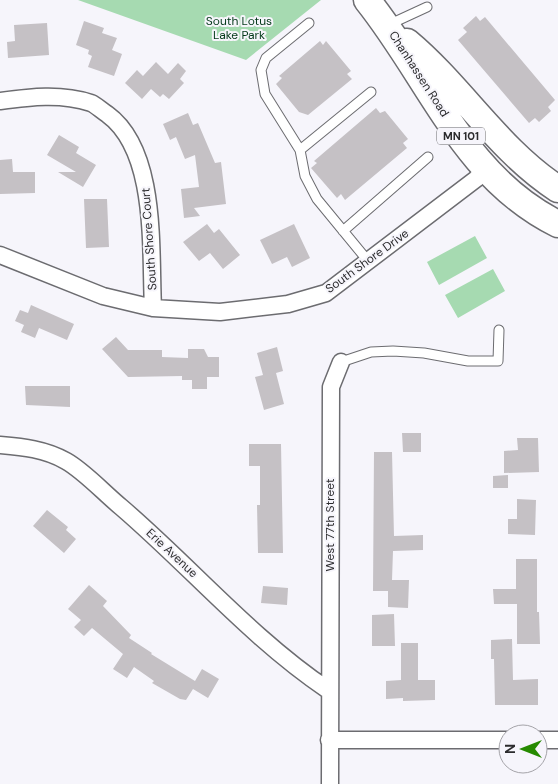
<svg xmlns="http://www.w3.org/2000/svg" width="558" height="784" viewBox="0 0 558 784" font-family="'DM Sans',sans-serif">
<rect width="100%" height="100%" fill="#f6f5fb"/>
<path fill="#a6dab1" d="M78,0h243l-75,60z
M475,236l12,22 -48,27 -12,-23z
M493,269l12,22 -47,27 -13,-23z"/>
<path fill="#c5c1c5" d="M476,16l4,5 5,-4 70,83 -7,7 3,4 -12,11 -4,-4 -6,5 -71,-83 9,-8 -4,-4z
M84,21l20,7 -2,5 15,5 -5,12 10,4 -8,22 -26,-9 4,-11 -4,-2 1,-4 -13,-5z
M47,23l2,32 -41,3 -1,-16 8,-1 -1,-16z
M320,41l3,4 3,-4 25,30 -4,3 5,5 -44,36 -9,-3 -23,-28 6,-6 -3,-2z
M156,62l12,12 10,-11 8,8 -6,8 4,4 -15,16 -6,-5 -3,3 -9,-8 -9,10 -17,-16 12,-13 6,6z
M376,108l4,5 5,-2 23,28 -5,4 4,5 -62,52 -4,-6 -4,4 -26,-30 6,-5 -3,-2z
M188,113l5,12 5,-2 17,40 6,-1 5,42 -32,4 6,8 -16,2 -3,-29 18,-2 -4,-32 -10,4 -9,-22 -6,3 -7,-16z
M59,135l20,12 -3,6 20,12 -13,22 -25,-15h18l-29,-17z
M12,159l1,13h22v21l-35,1v-34z
M84,199h23l2,48 -23,1z
M207,224l7,9 5,-4 21,26 -17,14 -13,-16 -11,8 -16,-19z
M294,224l16,34 -18,9 -5,-10 -15,7 -12,-24z
M31,305l43,19 -7,16 -28,-12 -4,10 -14,-6 3,-7 -9,-4 5,-11 8,3z
M116,337l12,13h34v7l26,1v-9h16l4,8h11v20h-12v12h-15v-9h-10v-4l-54,1 -26,-28z
M277,347l6,24 -7,2 8,31 -20,6 -9,-33 8,-2 -6,-22z
M25,386h45v21l-44,-2z
M402,433h19v19h-18z
M517,438h21l1,34 -35,1v-22l14,-1z
M249,444h32l2,109h-25l-1,-48h3v-39h-11z
M374,452h18l2,84 29,-1v15l-30,1 -1,29h17l-1,28 -20,-1v-16h-15z
M508,475v13h-15v-12z
M517,499l19,1 -1,35 -27,-1v-15h9z
M47,510l21,17 -2,3 10,9 -12,14 -31,-27z
M516,559h21v53h2l1,32h-23v-40h-23l-1,-15h23z
M89,585l18,16 -4,5 28,29 -2,3 23,15 -1,1 44,27 7,-12 17,10 -11,19 -15,-9 -7,11 -6,-1 -28,-16 2,-2 -20,-14 -7,11 -14,-9 10,-15 -31,-26 -8,8 -10,-9 7,-7 -13,-11z
M263,586l25,2 -1,17 -26,-2z
M394,614l1,32h-23v-31z
M512,639l1,41 25,-1v26h-43l-1,-46h-3v-19z
M401,643h17v37h17v20l-32,1v-3l-17,1v-18l15,-1z"/>
<g fill="none" stroke-linecap="round" stroke-linejoin="round">
<g stroke="#6c6c70" stroke-width="11">
<path id="lane" d="M309,23l-43,35 -5,12 4,24 35,56 5,26 12,23 51,62
M388,25l39,-18
M300,150l71,-58
M343,231l85,-74
M341,362l30,-10 22,-1 31,2 44,8h30l1,-31"/>
</g>
<g stroke="#6c6c70" stroke-width="19">
<path id="street" d="M0,101c30,-4 61,-8 91,2 5,2 11,8 16,11 51,37 43,136 46,194
M0,255l103,41 50,12 67,4 68,-8 38,-11 150,-114 9,-9
M0,445c23,2 45,4 66,16 18,10 38,32 55,46 70,60 131,132 207,183
M329,740h179
M538,740h20
M330,784l1,-397 10,-25"/>
</g>
<g stroke="#6c6c70" stroke-width="29">
<path id="primary" d="M367,0c62,77 97,178 191,224
M407,42c54,45 91,108 151,147"/>
</g>
<use href="#lane" stroke="#fff" stroke-width="9"/>
<use href="#street" stroke="#fff" stroke-width="16"/>
<use href="#primary" stroke="#fff" stroke-width="26"/>
</g>
<g text-anchor="middle" dominant-baseline="central" stroke-width="4" stroke-linejoin="round" paint-order="stroke">
<rect fill="#f6f5fb" stroke="#68686b" stroke-width="1" x="437" y="127.5" width="48" height="17" rx="4"/>
<g font-size="11" font-weight="bold" fill="#2b2b2d">
<text x="461" y="136">MN 101</text>
</g>
<g font-size="12" fill="#013717" stroke="#f6f5fb">
<text x="239" y="21">South Lotus<tspan x="239" dy="14">Lake Park</tspan></text>
</g>
<g font-size="12" fill="#2b2b2d" stroke="#f6f5fb">
<text transform="translate(419 74) rotate(57)">Chanhassen Road</text>
<text transform="translate(149 239) rotate(-94)">South Shore Court</text>
<text transform="translate(367 261) rotate(-36)">South Shore Drive</text>
<text transform="translate(330 525) rotate(-90)">West 77th Street</text>
<text transform="translate(172 553) rotate(43)">Erie Avenue</text>
</g>
</g>
<g transform="translate(523 749) rotate(270)"><circle r="24" fill="#f6f5fb" stroke="#a5a4a9"/>
<path d="M0-4L9 19L0 12L-9 19Z" fill="#268a00"/>
<text y="-8" font-size="14" font-weight="bold" text-anchor="middle" fill="#2b2b2d">N</text>
</g>
</svg>
